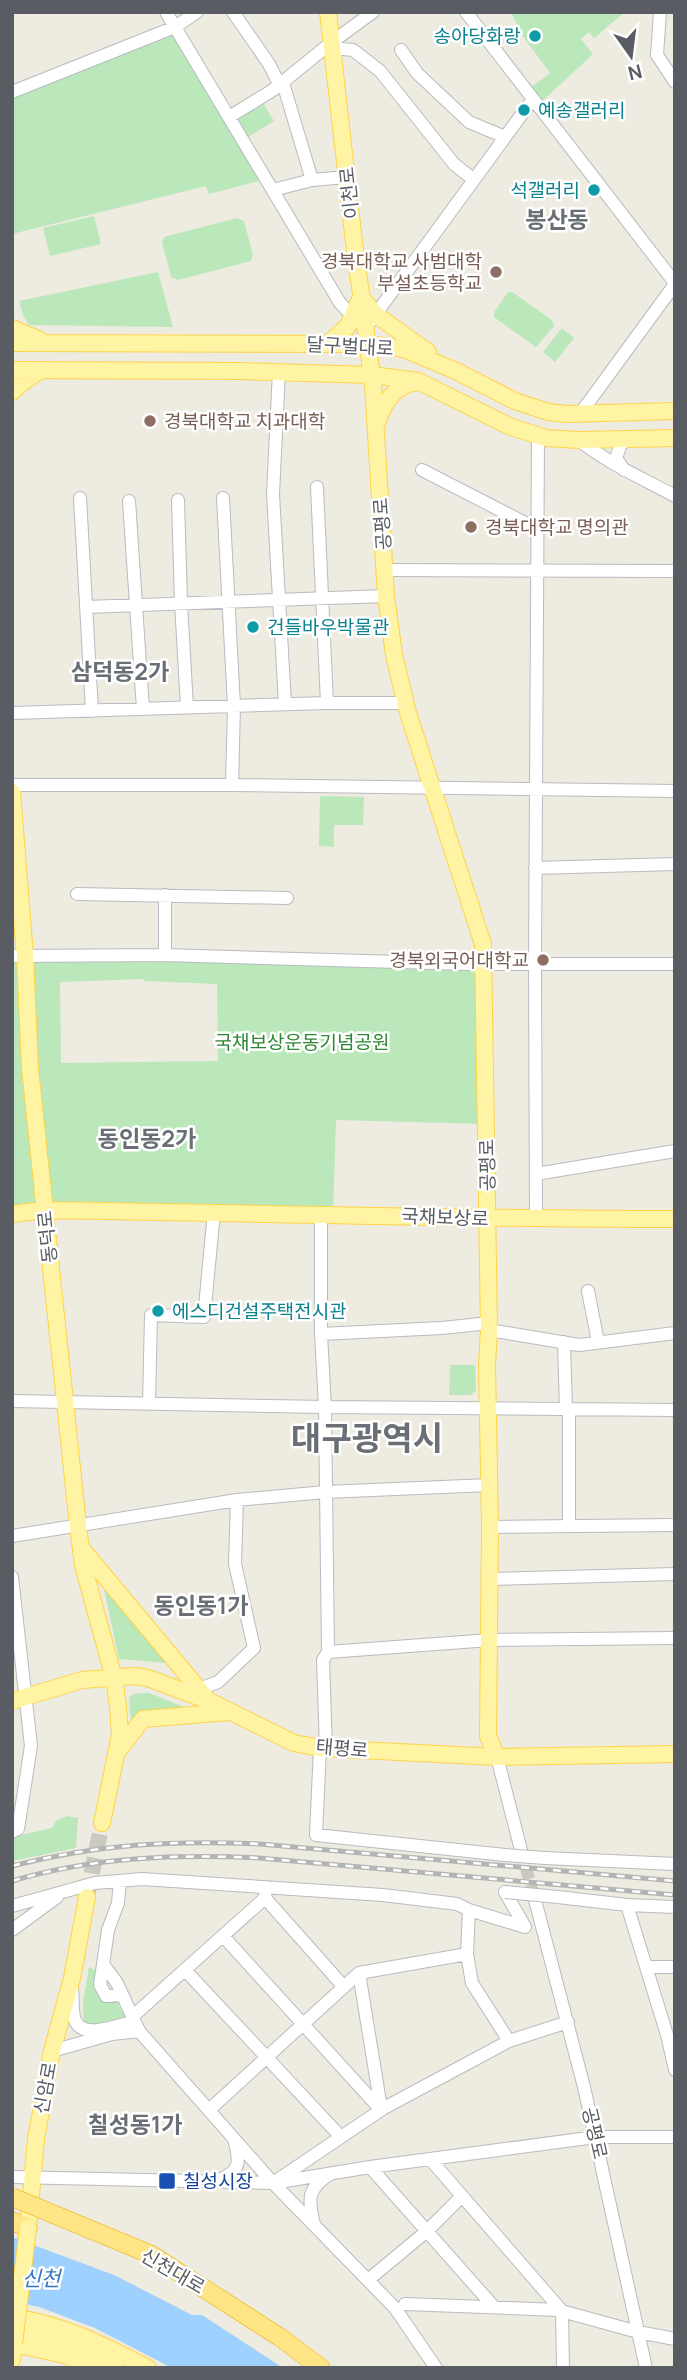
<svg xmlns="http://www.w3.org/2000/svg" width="687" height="2380" viewBox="0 0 687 2380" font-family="Manrope,'Noto Sans KR',sans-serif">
<rect width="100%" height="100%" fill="#eeebe0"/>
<path fill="#bae8bb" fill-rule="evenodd" d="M511,12h114l-31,26 -5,-6 -8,7 12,15 -55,51 -13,-13 25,-19 -28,-38z
M175,27l54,90 31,-19 14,23 -31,19 24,39 -58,15 -3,-8 -194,48v-143z
M94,216l7,28 -51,12 -7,-28z
M237,218l7,3 9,34 -2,6 -73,19 -7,-3 -9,-35 2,-5z
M158,272l15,55 -144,-2 -6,-10 -4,-14z
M508,292h4l40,28 2,6 -18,21 -42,-30v-5z
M562,328l12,10 -19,24 -12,-10z
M320,796l44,1 -1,28h-29v22l-15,-1z
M143,955l1,13 1,-13 340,8 2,161 -151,-4 -3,94h-321v-258zM144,979v2l73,3 1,77 -157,2 -1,-81z
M450,1365h25l1,25 -5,5h-22z
M104,1589l62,74 -47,-4z
M149,1693l40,16c-18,1 -46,-5 -58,12l-2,-23 4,-4z
M68,1816l10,2 -2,30 -64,13v-24l40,-9 5,-8z
M89,1967l11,6 29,50 -33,3 -12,-2 -1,-21z"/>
<path fill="#9fd1ff" d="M12,2237l102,38 78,40h10l81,53h-111l-77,-40 -56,-21 -27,-6z"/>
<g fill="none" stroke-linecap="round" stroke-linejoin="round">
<path stroke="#c9c8c1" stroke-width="12" stroke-dasharray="12 6" stroke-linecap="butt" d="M521,1850l14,50"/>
<path stroke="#c9c8c1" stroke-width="16" stroke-dasharray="16 8" stroke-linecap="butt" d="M87,1897l15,-74"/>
<g stroke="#b8bbc1" stroke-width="14">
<path id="minor" d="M166,12l174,291 17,18
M233,12l36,52 11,22
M466,12l209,271
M660,12l-3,43 18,27
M332,48l21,2 27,21 74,93 20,16
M401,50l16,23 52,49 36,15
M283,83l29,97 35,-3
M12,92l163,-65 22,-15
M229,117l44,-27 59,-48 41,-30
M273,190l39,-10
M370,322l163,-223
M279,371l-6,123 12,210
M580,414l95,-130
M579,440c30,24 63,38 96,56
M422,470l115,59
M624,470l-8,-12 5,-14 9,-5
M317,487l10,216
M80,498l12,213
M223,498l11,208 -2,79
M178,500l3,103 6,104
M129,501l14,208
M385,570l290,1
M86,607l300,-11
M12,713l315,-10h78
M12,785h220l443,6
M535,868l140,-4
M77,894l210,4
M165,895v60
M12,956l153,-1 303,9h207
M536,1174l139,-23
M536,1219l-1,-254 3,-530
M588,1291l10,51
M489,1330l90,15 96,-12
M321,1334v-120
M564,1342l2,67
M12,1401l313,6 350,3
M149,1403l2,-88 53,2 10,-105
M569,1409v117
M490,1527l185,-2
M12,1536l225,-36 88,-8 164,-7
M12,1577l19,169 -13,83 -6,3
M490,1579l185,-5
M328,1652l162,-12 185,-2
M199,1689l19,-7 36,-34 -19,-84 2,-64
M320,1748l-4,87 189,20
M326,1749l-3,-89 5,-8 -3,-245 -4,-73 121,-6 47,-5
M497,1757l24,93
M545,1858l130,6
M120,1881l-2,22 -10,27 -8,55 6,11 16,-1
M505,1892l20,35
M558,1897l69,8 48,2
M265,1898l79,89
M535,1900l49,187 62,281
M627,1905l40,130 8,35
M12,1906l83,-23 47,-4 241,16 74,9 12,6 56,17
M469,1910l-2,44 5,29 37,58
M12,1930l45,-33
M223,1936l158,174
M103,1964l14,19 22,48 134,152 122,125 41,60
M646,1967h29
M185,1970l155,166
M359,1973l22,135
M72,1988c1,9 0,20 2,29 5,24 40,9 55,6l10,7
M132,2017l133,-119 1,-11
M52,2051l60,-17 27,-3
M209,2110l150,-137 108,-19
M430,2159l132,152 1,57
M370,2167l124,140
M12,2177l261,6 97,-16 226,-30h79
M219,2180c24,-10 20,-20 15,-41
M276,2181l108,-73 125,-67 59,-19
M314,2224c-6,-24 -7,-36 16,-50
M368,2280l59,-49 35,-35
M405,2304l153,6 80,22 37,7"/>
</g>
<g stroke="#ffd348" stroke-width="18">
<path id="major" d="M328,12l26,230 19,142 13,212 8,59 14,58 75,231 6,386 -2,35 3,162 -2,209 9,21
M12,328l28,12
M12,343l356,1 36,5 52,22 59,30 33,11 19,2 108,-3
M329,343l19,-17 13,-29 14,17 53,38
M12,370l229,1 131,4 46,6 93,46 35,11 33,2 96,-2
M12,392l11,-10 18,-12
M378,421c7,-21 16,-34 38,-39
M12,792l13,164 5,112 48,458 5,39 31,113 4,28 2,29 -18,88
M12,1214l32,-4c210,3 420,9 631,9
M82,1549l125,150
M12,1701l70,-21 52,-4 14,2 61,23 85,42 26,5 177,9 178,-3
M117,1752l26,-33 86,-7
M28,2228l8,-89 16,-88 20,-73 15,-81
M12,2317c53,8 89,27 136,51
M12,2330l28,4 76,29
M12,2360l2,-16 51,11 31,13"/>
</g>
<g stroke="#eead00" stroke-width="19">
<path id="highway" d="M12,2221l16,7
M152,2255l129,83 40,30"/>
</g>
<use href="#minor" stroke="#fff" stroke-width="12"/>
<use href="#major" stroke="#fff4a4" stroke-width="16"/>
<use href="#highway" stroke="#ffe586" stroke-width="18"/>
<g stroke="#b3b4b4" stroke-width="5">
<path id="rail" d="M12,1866c86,-22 160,-26 248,-22l415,37
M12,1881c81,-24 164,-27 247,-23l416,37"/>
</g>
<use href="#rail" stroke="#fff" stroke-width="2.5" stroke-dasharray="8" stroke-linecap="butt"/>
<g stroke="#b8bbc1" stroke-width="14" stroke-linecap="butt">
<path id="minor-bridge" d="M505,1855l40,3
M505,1892l53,5"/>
</g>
<g stroke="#ffd348" stroke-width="18" stroke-linecap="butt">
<path id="major-bridge" d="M14,2344l14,-116"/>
</g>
<g stroke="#eead00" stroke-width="19" stroke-linecap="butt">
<path id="highway-bridge" d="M12,2197l140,58"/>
</g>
<use href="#minor-bridge" stroke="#fff" stroke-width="12"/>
<use href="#major-bridge" stroke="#fff4a4" stroke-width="16"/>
<use href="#highway-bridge" stroke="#ffe586" stroke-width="18"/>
</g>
<g fill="#0f9aa8" stroke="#fff" stroke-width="2.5">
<circle cx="535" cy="36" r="7"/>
<circle cx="524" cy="110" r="7"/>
<circle cx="594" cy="190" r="7"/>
<circle cx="253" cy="627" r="7"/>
<circle cx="158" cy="1311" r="7"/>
</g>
<g fill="#8d6e63" stroke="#fff" stroke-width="2.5">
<circle cx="496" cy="272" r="7"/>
<circle cx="150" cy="421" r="7"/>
<circle cx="471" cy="527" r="7"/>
<circle cx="543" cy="960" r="7"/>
</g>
<rect fill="#1a4fb4" stroke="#fff" stroke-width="2.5" x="158" y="2172" width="18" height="18" rx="3.5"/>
<g text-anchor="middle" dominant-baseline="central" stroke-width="5" stroke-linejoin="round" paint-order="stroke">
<g font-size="19" fill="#0d838f" stroke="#fff" text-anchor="start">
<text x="521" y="36" text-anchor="end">송아당화랑</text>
<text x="538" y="110">예송갤러리</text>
<text x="580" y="190" text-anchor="end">석갤러리</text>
<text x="267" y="627">건들바우박물관</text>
<text x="172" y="1311">에스디건설주택전시관</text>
</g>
<g font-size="19" fill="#595d63" stroke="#fff">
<text transform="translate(349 193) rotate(-96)">이천로</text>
<text transform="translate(350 346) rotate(3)">달구벌대로</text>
<text transform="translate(382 524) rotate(-94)">공평로</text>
<text transform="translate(487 1165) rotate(-91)">공평로</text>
<text transform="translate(445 1217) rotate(2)">국채보상로</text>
<text transform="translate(47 1237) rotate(-96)">동덕로</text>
<text transform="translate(342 1748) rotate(5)">태평로</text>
<text transform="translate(45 2088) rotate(-80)">신암로</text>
<text transform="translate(595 2133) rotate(77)">공평로</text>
<text transform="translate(173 2271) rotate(30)">신천대로</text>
</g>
<g font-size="19" fill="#785e54" stroke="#fff" text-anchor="end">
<text x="482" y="261">경북대학교 사범대학<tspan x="482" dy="22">부설초등학교</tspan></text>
<text x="164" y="421" text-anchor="start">경북대학교 치과대학</text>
<text x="485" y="527" text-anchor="start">경북대학교 명의관</text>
<text x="529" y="960">경북외국어대학교</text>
</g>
<g font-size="19" fill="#2d8734" stroke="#fff">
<text x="302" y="1042">국채보상운동기념공원</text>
</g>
<g font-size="19" fill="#164399" stroke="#fff" text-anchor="start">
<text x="183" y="2181">칠성시장</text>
</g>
<g font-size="21" font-style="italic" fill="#3475c5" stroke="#fff">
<text x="41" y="2278">신천</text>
</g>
<g font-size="23" font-weight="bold" fill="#6a6f75" stroke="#fff">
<text x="557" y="219">봉산동</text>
<text x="120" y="671">삼덕동2가</text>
<text x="147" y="1138">동인동2가</text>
<text x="201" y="1605">동인동1가</text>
<text x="135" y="2124">칠성동1가</text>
</g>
<g font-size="33" font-weight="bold" fill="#6a6f75" stroke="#fff">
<text x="367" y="1437">대구광역시</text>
</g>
</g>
<rect width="687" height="2380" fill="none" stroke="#595d63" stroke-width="28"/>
<g transform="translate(631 56) rotate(166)" stroke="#ffffff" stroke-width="5" paint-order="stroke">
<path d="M0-5L12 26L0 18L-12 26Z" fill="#595d63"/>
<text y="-10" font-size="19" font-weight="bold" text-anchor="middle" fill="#595d63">N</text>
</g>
</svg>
